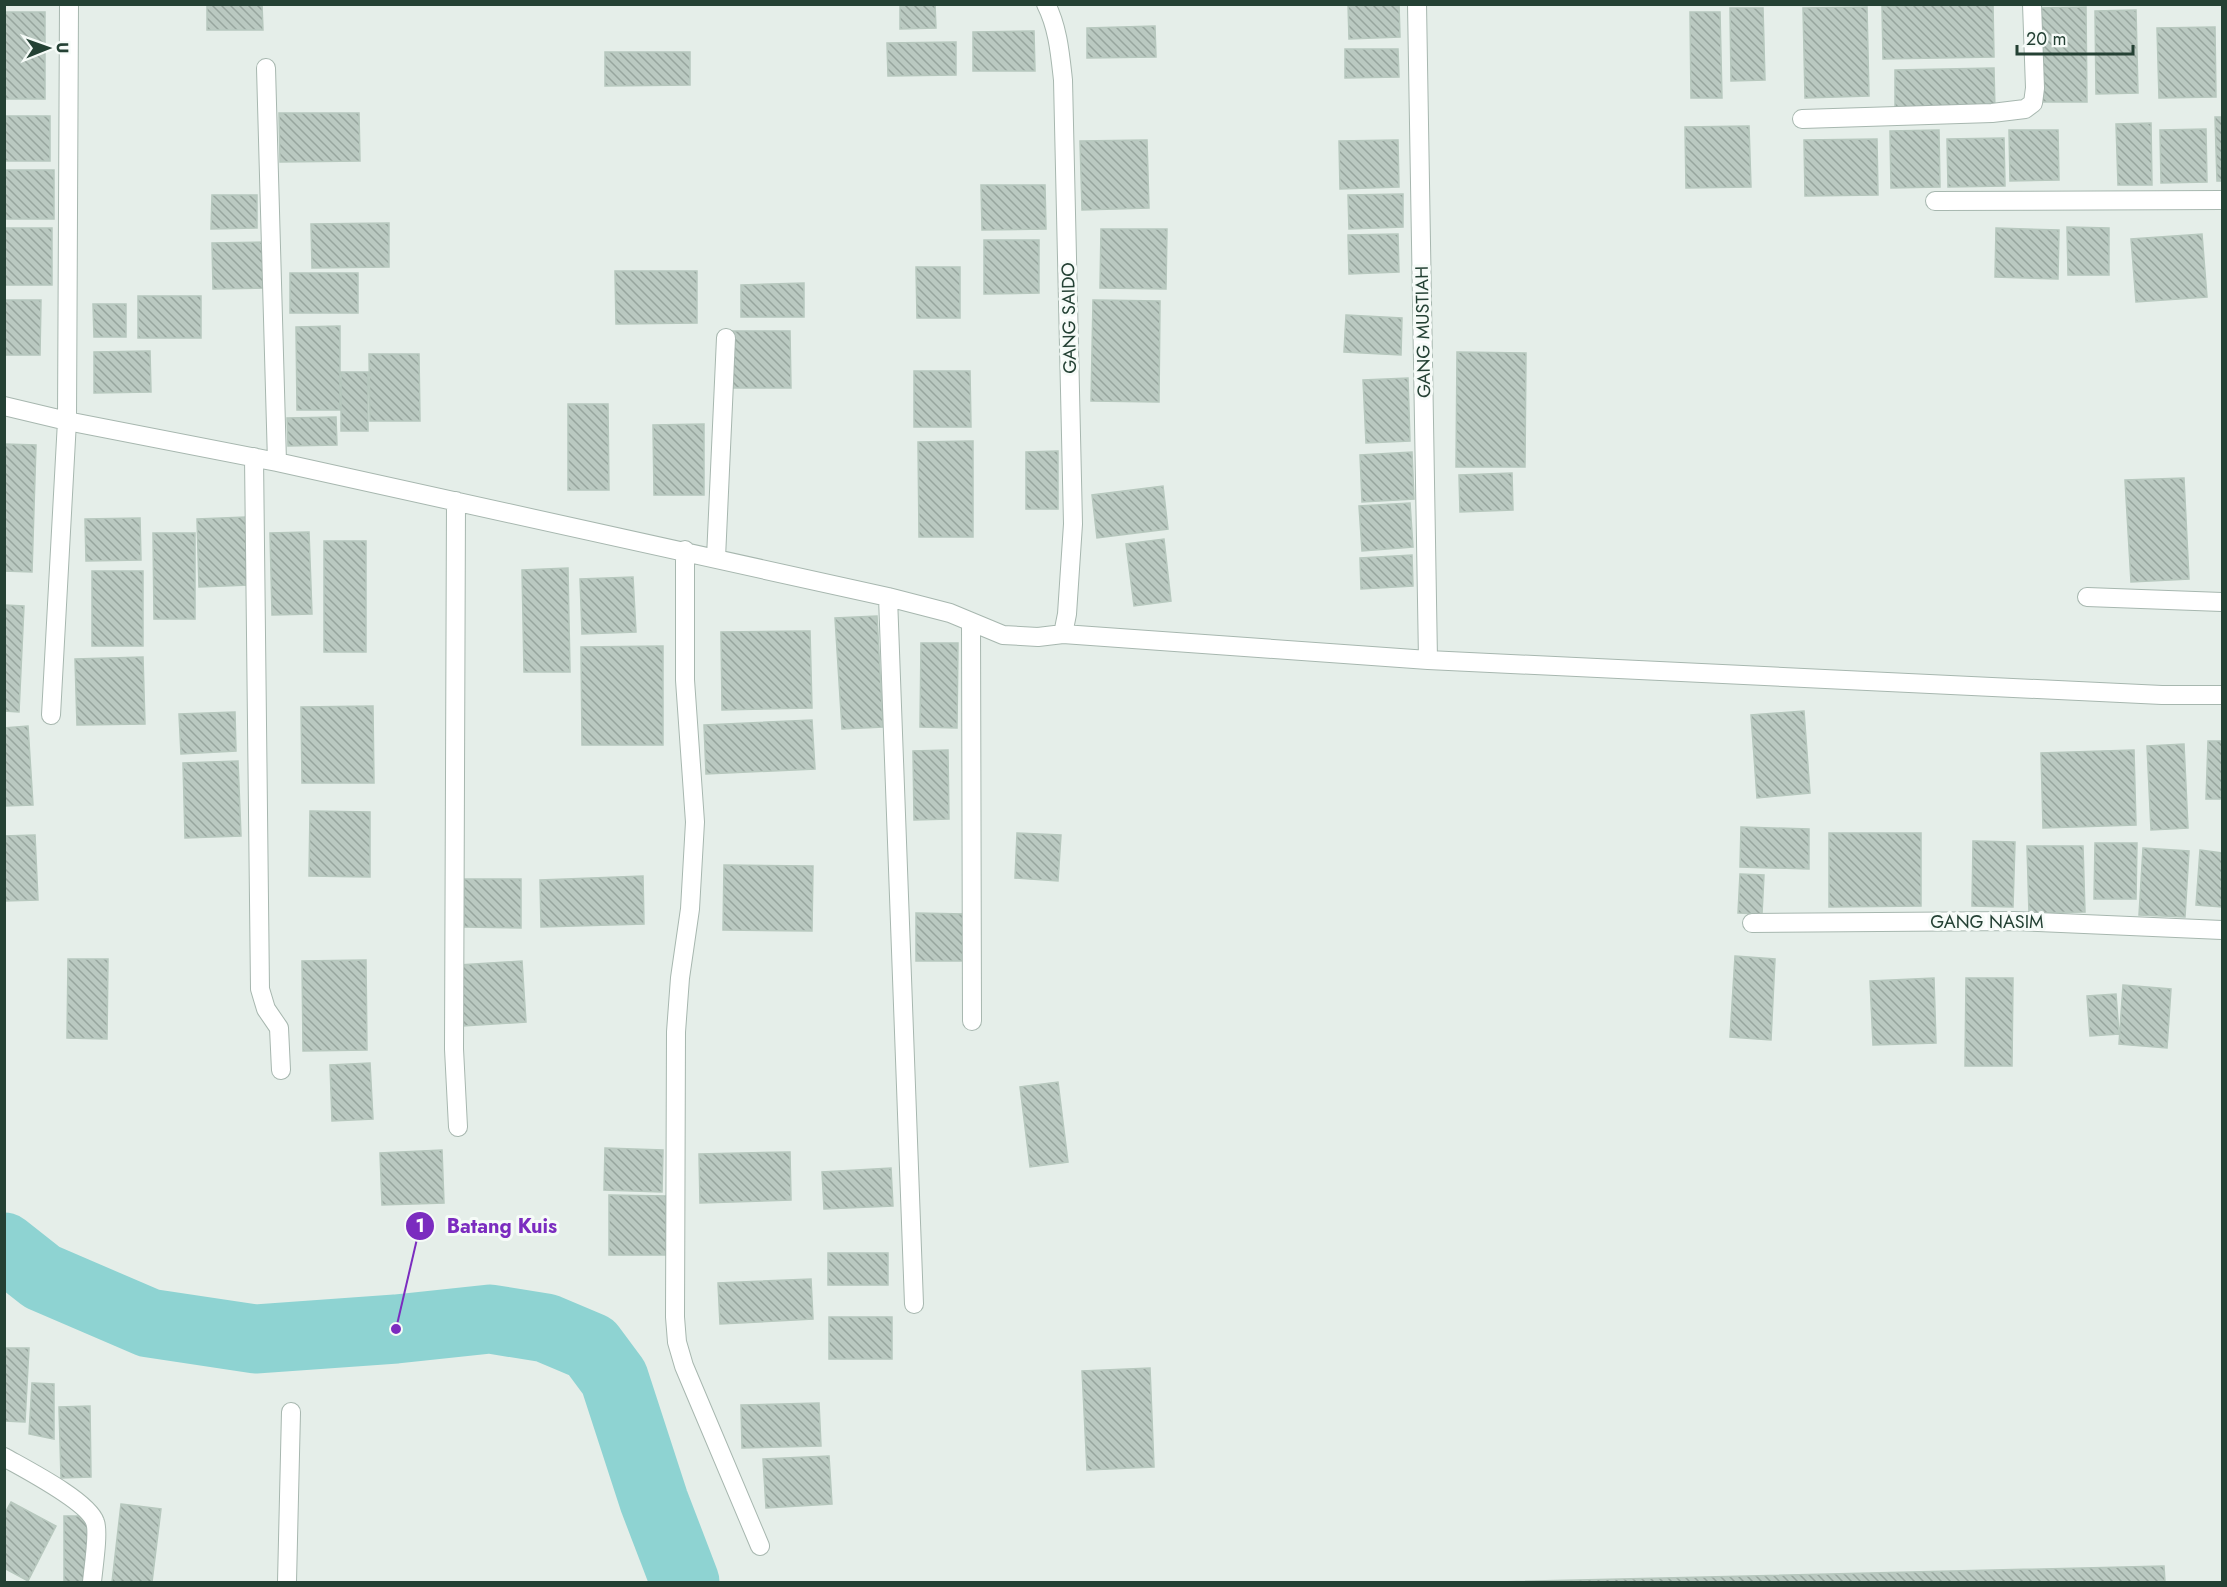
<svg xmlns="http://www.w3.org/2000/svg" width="2227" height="1587" viewBox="0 0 2227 1587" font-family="Jost,sans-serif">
<defs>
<pattern id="building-back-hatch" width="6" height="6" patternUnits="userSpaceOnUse" patternTransform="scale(1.5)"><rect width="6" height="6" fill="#bac9c1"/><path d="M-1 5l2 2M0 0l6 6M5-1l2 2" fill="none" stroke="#97a59e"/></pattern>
</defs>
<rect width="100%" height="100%" fill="#e5eee9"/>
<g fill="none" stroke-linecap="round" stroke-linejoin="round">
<path stroke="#8ed3d2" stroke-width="69" d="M4,1247l38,30 107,46 106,16 141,-10 94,-10 56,9 45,19 23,31 40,123 31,81"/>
</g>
<path fill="url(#building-back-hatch)" stroke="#b7c8be" stroke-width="1.5" d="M207,4h55l1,26h-56z
M900,4h35l1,24 -36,1z
M1348,4h51l1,33 -51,2z
M1993,4l1,53 -111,2 -1,-53z
M1867,7l2,89 -64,2 -2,-90z
M2086,7l1,95h-48l-1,-94z
M1730,8h33l2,72 -34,1z
M2136,10l2,83 -42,1 -1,-83z
M4,12h41v87h-41z
M1690,12h30l2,86h-31z
M1155,26l1,31 -69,1v-30z
M2215,27l1,70 -57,1 -2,-70z
M1034,31l1,40h-62v-39z
M956,42v33l-68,1 -1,-33z
M1345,49h53l1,28 -54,1z
M605,52h85v33l-85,1z
M1994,68l1,43 -100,2v-43z
M279,113h80l1,48 -80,1z
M4,116h46v45h-46z
M2215,117h7v64h-5z
M2151,123l1,62h-34l-2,-61z
M1749,126l2,61 -65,1 -1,-61z
M2206,129l1,53 -46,1 -1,-53z
M1939,130l1,57 -49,1 -1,-57z
M2009,130h49l1,50 -49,1z
M2004,138l1,48 -57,1 -1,-48z
M1877,139l1,56 -73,1 -1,-56z
M1147,140l2,68 -67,2 -2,-69z
M1398,140l1,47 -59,2 -1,-48z
M4,170h50v49h-50z
M981,185h64l1,44 -64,1z
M1403,194v33l-54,2 -1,-34z
M212,195h45v33l-46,1z
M389,223v44l-77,1 -1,-44z
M2067,227l42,1v47h-41z
M4,228h48v57h-48z
M1996,228l63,2 -1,49 -63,-2z
M1101,229h66l-1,60 -66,-1z
M1398,234l1,38 -50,2 -1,-39z
M2202,234l5,63 -71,5 -5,-63z
M984,240h55v53l-55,1z
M269,242v46l-56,1 -1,-46z
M916,267h44v51h-43z
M615,271h82v52l-81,1z
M290,273h68v40h-68z
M804,283v34h-63v-32z
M138,296h63v42h-63z
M4,300h37l-1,55h-36z
M1093,300l67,1 -1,101 -68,-1z
M93,304h33v33h-32z
M1346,315l56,3 -1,37 -57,-3z
M340,326v84h-43l-1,-83z
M731,331h59l1,57h-61z
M150,351l1,41 -57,1v-41z
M1457,352l69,1 -1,114h-69z
M369,354h50l1,67h-50z
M914,371h56l1,56h-57z
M341,372h27v59h-27z
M1408,378l2,63 -44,2 -3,-63z
M568,404h40l1,86h-41z
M336,417l1,28 -49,1 -1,-28z
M704,424v71h-50l-1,-70z
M973,441v96h-54l-1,-95z
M4,444l32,1 -4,127 -28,-1z
M1058,451v58h-32v-57z
M1412,452l2,47 -52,3 -2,-47z
M1512,473l1,37 -53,2 -1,-37z
M2184,478l5,101 -58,3 -6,-102z
M1163,486l5,43 -71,9 -5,-43z
M1410,503l3,44 -51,4 -3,-45z
M246,517l3,68 -50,2 -2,-68z
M140,518l1,42 -55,1 -1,-42z
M309,532l3,82 -40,1 -2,-82z
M153,533h42v86h-41z
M1164,539l7,62 -37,5 -8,-62z
M324,541h42v111h-42z
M1412,555l1,31 -52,3 -1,-31z
M568,568l2,104h-46l-2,-102z
M92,571h51v75h-51z
M633,577l3,55 -54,2 -2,-55z
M4,605l20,1 -5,106 -15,-1z
M877,616l6,111 -41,2 -7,-111z
M810,631l2,77 -90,2 -1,-78z
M921,643h37l-1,85 -37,-1z
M663,646v99h-81l-1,-98z
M143,657l2,67 -68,1 -2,-66z
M373,706l1,77h-72l-1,-76z
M1804,711l6,82 -53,5 -6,-83z
M235,712l1,39 -55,3 -2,-40z
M812,720l3,49 -109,5 -2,-49z
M28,726l5,79 -29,1v-78z
M2208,741h14v58h-16z
M2184,744l4,84 -37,2 -4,-84z
M948,750l1,69 -35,1 -1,-69z
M2134,750l2,75 -93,3 -2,-75z
M238,761l3,75 -56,2 -2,-75z
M310,811l60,1v65l-61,-1z
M1741,827l68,2v40l-69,-2z
M1017,833l44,2 -3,46 -43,-3z
M1829,833h92v73l-92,1z
M35,835l3,65 -34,1v-65z
M1973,841l42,1 -2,65 -41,-1z
M2095,843h42l-1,56h-42z
M2027,846h56l2,66 -56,1z
M2143,848l46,3 -4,66 -46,-2z
M2200,850l22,3v54l-26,-2z
M724,865l89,1 -1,65 -89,-1z
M1740,874l24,1 -2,39 -24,-1z
M643,876l1,48 -103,3 -1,-47z
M464,879h57v49l-57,-1z
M916,913l49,1v47h-49z
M1735,956l40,3 -4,81 -41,-3z
M68,959h40l-1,80 -40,-1z
M366,960l1,90 -64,1 -1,-90z
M522,961l4,61 -63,4 -4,-61z
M1934,978l2,65 -63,2 -3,-64z
M1966,978h47l-1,88h-47z
M2123,985l48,4 -4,59 -48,-4z
M2116,994l3,40 -29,2 -3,-40z
M370,1063l3,56 -41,2 -2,-56z
M1058,1082l10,80 -38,5 -10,-80z
M605,1148l58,2 -1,42 -58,-2z
M442,1150l2,53 -62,2 -2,-52z
M790,1152l1,48 -91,3 -1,-49z
M891,1168l2,38 -69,3 -2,-37z
M609,1195l57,1v59h-57z
M828,1253h60v32h-60z
M811,1279l2,40 -93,5 -2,-41z
M829,1317h63v42h-63z
M4,1348h25l-4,74 -21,-1z
M1150,1368l4,99 -67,3 -5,-99z
M32,1383l22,1v55l-25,-5z
M819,1403l2,43 -79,2 -1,-43z
M90,1406l1,71 -30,1 -2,-71z
M829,1456l3,48 -66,4 -3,-49z
M11,1502l45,24 -28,55 -24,-13v-53z
M121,1504l40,5 -9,73h-40z
M64,1516h24v66h-24z
M2164,1566l1,16h-668z"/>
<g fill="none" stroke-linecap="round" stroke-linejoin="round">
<g stroke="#a7b7af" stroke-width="20">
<path id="minor" d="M1046,4c12,24 14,49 17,76l10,444 -6,90 -4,20
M1417,4l11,656
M266,68l11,394
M1802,119l190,-6 33,-4 8,-6 2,-15 -3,-84
M1935,201l287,-1
M4,406l63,15 210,41 611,135 62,16 53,22 35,2 25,-3 365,26 734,35h60
M254,457l6,532 6,20 13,19 2,42
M456,501l-2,548 4,78
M685,550v130l10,142 -5,87 -10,69 -4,54 -1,285 2,25 7,24 76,180
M716,558l10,-220
M888,597l26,707
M2087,597l135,5
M971,622l1,399
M51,715l16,-294 2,-417
M1752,923l262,-2 208,9
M4,1457c21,12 84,44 91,65 4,10 -2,48 -3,60
M287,1582l4,-170"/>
</g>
<use href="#minor" stroke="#fff" stroke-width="18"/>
</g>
<g text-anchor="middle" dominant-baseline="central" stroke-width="6" stroke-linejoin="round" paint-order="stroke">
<g font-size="18" fill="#244134" stroke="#f6fbf8">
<text transform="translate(1069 318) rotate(-91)">GANG SAIDO</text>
<text transform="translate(1423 332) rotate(-91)">GANG MUSTIAH</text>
<text x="1987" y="922">GANG NASIM</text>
</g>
</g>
<path fill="none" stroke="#7b2cbf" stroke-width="2" d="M396 1329L420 1226"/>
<g fill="#7b2cbf" stroke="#f6fbf8" stroke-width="2">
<circle cx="396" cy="1329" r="6"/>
<circle cx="420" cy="1226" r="15"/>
</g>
<g font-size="18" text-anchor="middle" font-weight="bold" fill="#fff">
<text x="420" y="1232">1</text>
</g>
<g font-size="20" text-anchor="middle" font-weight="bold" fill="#7b2cbf" stroke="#f6fbf8" stroke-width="6" stroke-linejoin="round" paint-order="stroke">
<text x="502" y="1233">Batang Kuis</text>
</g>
<rect width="2227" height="1587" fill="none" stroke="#244134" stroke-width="12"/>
<g transform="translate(48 48) rotate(89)" stroke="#f6fbf8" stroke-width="4.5" paint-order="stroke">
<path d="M0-4.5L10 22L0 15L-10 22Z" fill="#244134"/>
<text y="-9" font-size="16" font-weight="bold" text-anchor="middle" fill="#244134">U</text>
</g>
<path d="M2017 45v9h116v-9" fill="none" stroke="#244134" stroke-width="3"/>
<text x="2026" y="45" font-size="18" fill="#244134" stroke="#f6fbf8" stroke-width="4.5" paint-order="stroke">20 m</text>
</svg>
